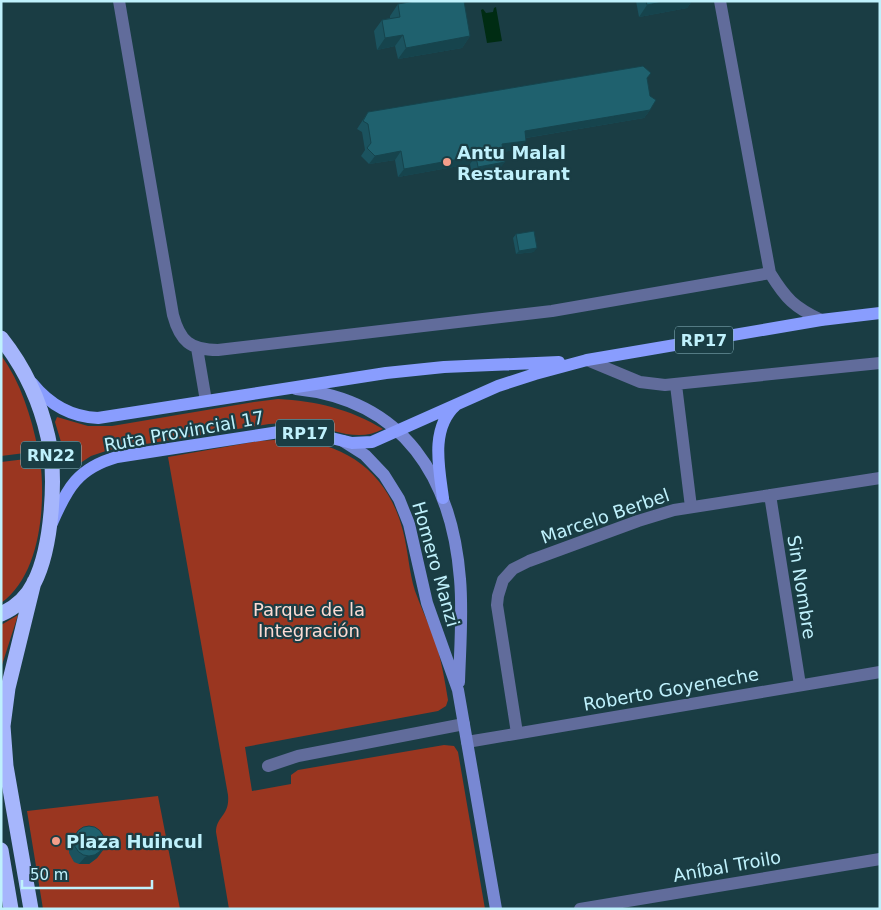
<svg xmlns="http://www.w3.org/2000/svg" width="881" height="910" viewBox="0 0 881 910" font-family="'DejaVu Sans',sans-serif">
<rect width="100%" height="100%" fill="#1a3d44"/>
<path fill="#9a3620" d="M1,355c20,28 30,61 37,94l-12,2 -1,2 -24,3z
M278,399c38,2 72,10 105,30 -25,14 -50,0 -76,-4 -13,-2 -25,-2 -38,-1l-160,26 -18,6 -20,13 -4,-1 -4,-4 -2,-22 -6,-20 2,-5 31,9h24l142,-24z
M290,439c58,5 98,34 113,92 5,19 6,41 12,60 6,17 14,33 20,49 6,19 10,41 13,60l-2,6 -8,5 -193,36 7,44 39,-7v-9l7,-5 146,-25 10,1 4,6 27,157h-256l-13,-77c0,-16 14,-16 12,-37l-60,-338 91,-16z
M26,459l1,2 13,-2c6,44 1,116 -39,144v-141z
M18,615l-17,53v-43z
M158,796l22,113h-137l-16,-98z"/>
<path fill="#002c13" d="M496,7l6,34 -15,2 -6,-33 2,-1 3,4 7,-1 1,-4z"/>
<g fill="none" stroke-linecap="round" stroke-linejoin="round">
<path stroke="#616c9b" stroke-width="12" d="M119,1l54,314c7,26 17,35 45,35l334,-39 218,-38
M720,1l50,272c16,26 24,34 51,47
M197,348l9,53
M587,360l53,22 25,3 215,-22
M676,385l15,122
M770,495l30,190
M517,733l-20,-128 1,-9 5,-16 10,-11 16,-8 109,-40 36,-11 206,-32
M467,742l413,-70
M268,766l30,-10 166,-32
M580,909l300,-50"/>
<path stroke="#7888d3" stroke-width="12" d="M296,389c108,11 156,89 164,190 3,34 0,69 -1,103
M343,441l22,14 19,20 15,24 10,25 18,79 31,87 38,219"/>
<path stroke="#899dfe" stroke-width="12" d="M32,383c17,21 39,34 66,35l288,-45 58,-6 115,-5
M443,498c-4,-30 -13,-70 13,-93
M52,523c15,-35 26,-55 65,-66l162,-25 40,3 33,8 20,-1 126,-56 37,-12 52,-14 234,-40 59,-7"/>
<path stroke="#a6b6fc" stroke-width="15" d="M1,338c23,29 39,63 47,99 9,39 4,111 -14,146 -7,14 -19,25 -33,31
M1,850l10,59
M31,909l-25,-143 -3,-40 5,-38 26,-106"/>
</g>
<path fill="#1b535f" d="M636,1h56l-5,7 -48,9z
M398,4l72,32 -8,12 -64,11 -3,-13 -18,4 -3,-19 8,-11 8,-2v-2z
M647,78l3,32 -6,8 -118,20 -6,11 -17,3 -4,18 -27,5 -2,-11 -72,13 -3,-17 -26,4 -8,-8 4,-6 -3,-18 -5,-3 11,-17z
M516,234l18,18 -18,2 -3,-16z
M75,835l28,15 -6,8 -8,6h-10l-5,-2 -5,-9v-10z"/>
<path fill="#16444d" d="M668,1h24l-5,7 -48,9 8,-12z
M403,35l-8,11 -18,4 8,-12z
M470,36l-8,12 -64,11 8,-11z
M650,110l-6,8 -125,21 6,-8z
M526,141l-6,8 -24,4 6,-9z
M401,151l-6,9 -26,4 6,-8z
M476,156l-6,8 -72,13 6,-8z
M505,162l-6,8 -27,5 6,-8z
M537,248l-3,4 -18,2 3,-3z
M103,850l-6,8 -8,6h-10l6,-7z"/>
<path fill="#1f616e" stroke="#16444d" d="M415,1h49l6,35 -64,12 -3,-13 -18,3 -3,-18 18,-3 -2,-13z
M646,1h22l-21,4z
M643,66l8,7 -4,5 3,18 6,4 -6,10 -125,21 1,10 -24,3 3,18 -27,5 -2,-11 -72,13 -3,-18 -26,5 -8,-8 4,-5 -3,-19 -5,-3 5,-9z
M534,231l3,17 -18,3 -3,-17z
M74 841a15 15 0 1 1 30 0a15 15 0 1 1-30 0Z"/>
<g fill="#f49e8a" stroke="#1a3d44" stroke-width="2">
<circle cx="447" cy="162" r="5"/>
<circle cx="56" cy="841" r="5"/>
</g>
<g text-anchor="middle" dominant-baseline="central" stroke-width="4.5" stroke-linejoin="round" paint-order="stroke">
<g fill="#1a3d44" stroke="#8ebbc5" stroke-width="1">
<rect x="675" y="326.5" width="58" height="27" rx="4"/>
<rect x="276" y="419.5" width="58" height="27" rx="4"/>
<rect x="21" y="441.5" width="60" height="27" rx="4"/>
</g>
<g font-size="16" font-weight="bold" fill="#bff1fc">
<text x="704" y="340">RP17</text>
<text x="305" y="433">RP17</text>
<text x="51" y="455">RN22</text>
</g>
<g font-size="18" font-weight="bold" fill="#bff1fc" stroke="#1a3d44" text-anchor="start">
<text x="457" y="152">Antu Malal<tspan x="457" dy="21">Restaurant</tspan></text>
<text x="66" y="841">Plaza Huincul</text>
</g>
<g font-size="18" fill="#bff1fc" stroke="#1a3d44">
<text transform="translate(184 431) rotate(-10)">Ruta Provincial 17</text>
<text transform="translate(605 516) rotate(-19)">Marcelo Berbel</text>
<text transform="translate(436 564) rotate(74)">Homero Manzi</text>
<text transform="translate(802 587) rotate(81)">Sin Nombre</text>
<text transform="translate(671 689) rotate(-10)">Roberto Goyeneche</text>
<text transform="translate(727 866) rotate(-10)">Aníbal Troilo</text>
</g>
<g font-size="18" fill="#fddbd3" stroke="#1a3d44">
<text x="309" y="609">Parque de la<tspan x="309" dy="21">Integración</tspan></text>
</g>
</g>
<rect width="881" height="910" fill="none" stroke="#bff1fc" stroke-width="5"/>
<path d="M22 880v8h130v-8" fill="none" stroke="#bff1fc" stroke-width="2.5"/>
<text x="30" y="880" font-size="15" fill="#bff1fc" stroke="#1a3d44" stroke-width="4" paint-order="stroke">50 m</text>
</svg>
